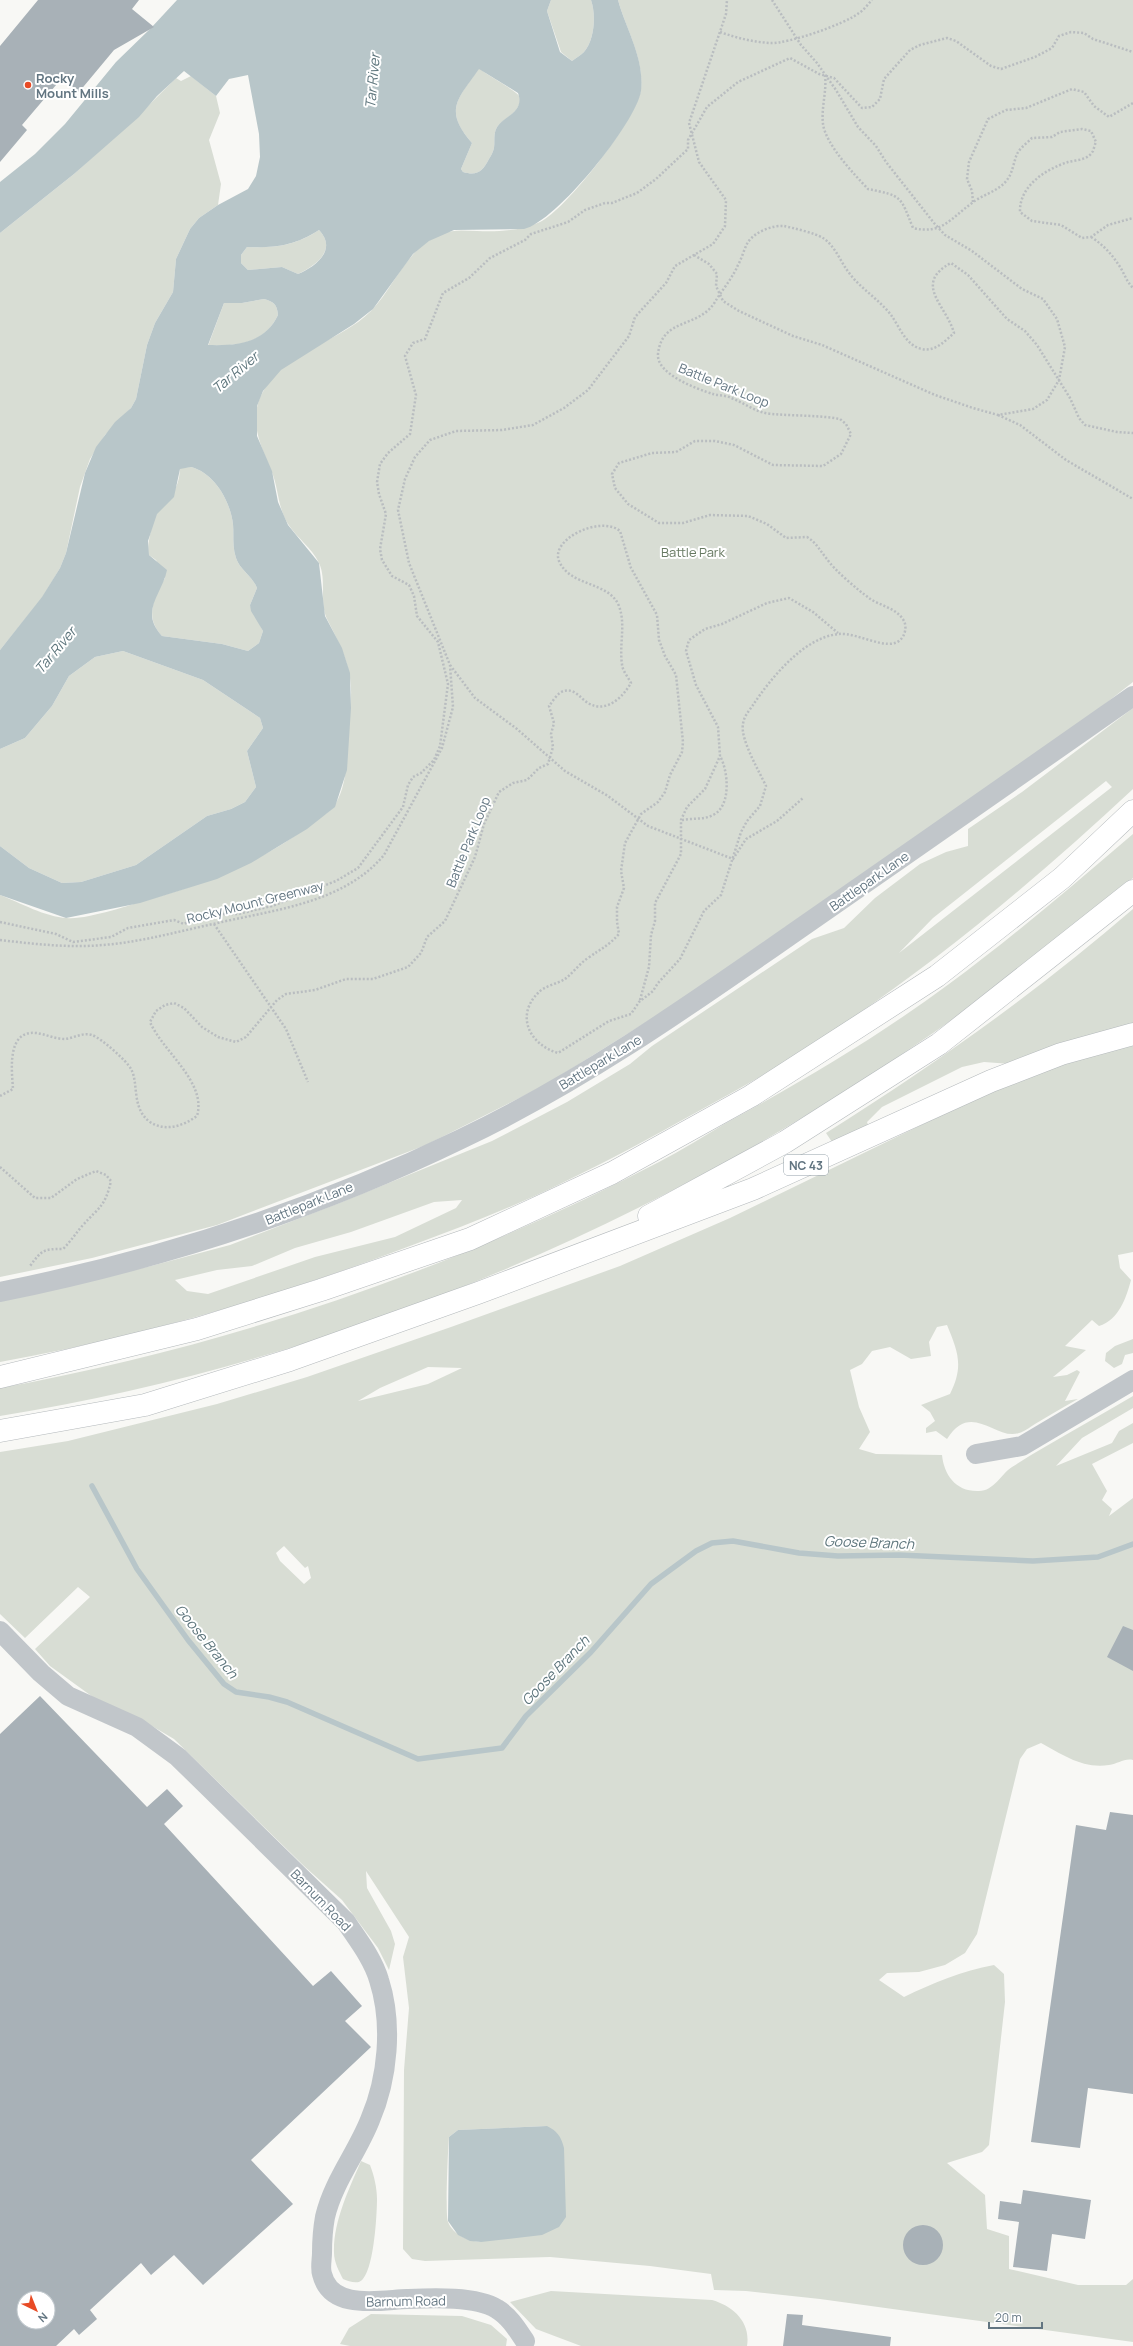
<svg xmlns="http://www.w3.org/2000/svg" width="1133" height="2346" viewBox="0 0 1133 2346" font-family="Manrope,sans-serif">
<rect width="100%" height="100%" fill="#f8f8f5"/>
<path fill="#d8ddd4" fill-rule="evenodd" d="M551,0h40c5,14 4,39 -7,52 -3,3 -8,6 -12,9l-11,-9 -14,-41z
M618,0h515v682l-46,36 -418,290 -124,77 -119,60 -209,80 -125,33 -92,19v-382c21,8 45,22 67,23 19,2 63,-13 83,-19 59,-16 116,-39 165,-78 7,-5 17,-10 21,-18 12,-21 10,-45 12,-69 1,-19 5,-38 2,-56 -3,-21 -14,-41 -23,-59 -8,-17 0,-39 -8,-56 -7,-15 -22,-25 -31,-39 -11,-18 -9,-36 -17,-54 -11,-26 -24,-52 -7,-80 23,-40 76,-48 107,-79 25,-26 35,-63 71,-77 12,-5 23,-3 35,-3 20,1 44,0 63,-9 25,-11 98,-105 101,-133 3,-31 -15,-60 -23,-89z
M479,68c6,6 38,23 40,28 5,15 -16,22 -22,31 -4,7 -2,14 -3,21 -1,4 -3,8 -5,11 -7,13 -12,17 -26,13l-2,-3 11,-26c-29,-33 -14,-44 7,-75z
M191,76l25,20 4,17 -11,27 12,44 -3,21 -19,13 -9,11 -14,30 -3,33 -18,31 -8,22 -11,54 -5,9 -26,27 -15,24 -10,28 -14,66 -6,15 -18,30 -42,52v-417l74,-59 74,-68 28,-28 5,3z
M319,230c19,20 -4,36 -21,44l-16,-7 -34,3 -7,-7v-8l6,-8c28,1 48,-1 72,-17z
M264,299c10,3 13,5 14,16 -14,30 -41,30 -70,31l16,-43h18z
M191,467c23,6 39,33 42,57 1,11 -1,22 3,34 4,12 17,19 21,30l-7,17 13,26 -4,12 -11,8 -26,-7 -60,-8c-18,-19 -8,-39 3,-58l-9,-18 -7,-5c-3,-8 4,-37 9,-44 12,-16 21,-20 22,-43z
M123,651l80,29 57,38 3,10 -16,23 9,36 -11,15 -14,7 -24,7 -71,49 -55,17 -19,1 -33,-15 -29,-22v-97l25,-11 27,-32 17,-30 26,-19z
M1133,708v81c-93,87 -191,169 -297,240 -44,31 -92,57 -139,83 -45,25 -91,50 -137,72 -49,24 -99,43 -150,62 -134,51 -268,90 -410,116v-61l151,-35 79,-21 107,-41 155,-63 75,-39 63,-38 22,-18 160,-107 32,-11 31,-30 45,-34 26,-12 22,-6v-17l54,-37zM1106,781l6,6 -213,166 34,-35zM462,1200l-6,8 -61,29 -80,20 -107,37 -21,-3 -12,-11 42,-10 35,-4 43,-18 56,-16 83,-30z
M1133,834v44c-320,276 -715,470 -1133,538v-28c229,-42 453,-118 659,-226 23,-12 45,-26 67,-39 77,-42 153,-87 223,-139 64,-47 124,-99 184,-150z
M1133,909v117l-122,38 -27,-2 -22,5 -80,40 -15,15 2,6 -35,17 -8,-12c108,-68 211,-141 307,-224z
M1133,1043v209l-15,3 2,13 11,12c-5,18 -12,40 -32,46l-7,-6 -27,26 21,4 -33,27 14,-2 10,-5 3,2 -15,29 13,-2c-15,8 -29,17 -43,25 -5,3 -11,8 -16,9 -23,8 -48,-33 -72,6l-11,-8 -10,2v-5l9,-7 -5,-9 -9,-7 29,-11c14,-28 8,-42 -3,-69l-10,2 -8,15 2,14 -20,3 -21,-12 -18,4 -10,13 -12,6 9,37 11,25 -11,17 17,5 66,1c2,20 14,37 37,36 15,0 22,-17 33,-24 39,-25 81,-47 121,-71v12l-51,30 -26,28 56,-23 7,-12 14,-8v20l-41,21 15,27 -5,9 10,9 -3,7 24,-18v262c-9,-2 -15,4 -24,5 -26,4 -46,-10 -68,-22l-14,6 -7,10 -43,175 -12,19 -20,12 -26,7 -32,1 -8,7 25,17c29,-14 58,-26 90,-32l10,9 1,28 -16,143 -7,7 -35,11 38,32 2,34 22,7v33l69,16h48l7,-6v63l-313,-43 -74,-8 -32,-1 -3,-16 -61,-8 -100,-9 -125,4 -13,-2 -9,-10 1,-179 5,-62 -6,-51 6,-20 -43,-66 1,17 24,43 4,13 -6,26 -11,-22 -36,-48 -38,-34 -130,-127 -34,-20 -43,-19 -47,-34 -15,-17 55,-52 -12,-10 -53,51 -25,-24v-162l68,-11 149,-37 90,-27 144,-50 169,-61 110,-48 218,-106 90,-41zM428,1367l34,1 -34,16 -70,17 22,-13zM284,1546l21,22 3,-2 3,12 -7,6 -24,-23 -4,-8zM547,2126l-66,116c-12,-1 -28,-7 -33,-20 -3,-8 0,-73 1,-85l9,-7z
M1133,1339v14l-8,2 -3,9 -8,4 -9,-7 1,-8 9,-7z
M361,2161l9,4c4,10 7,23 7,34 0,15 -3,78 -18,83 -6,1 -11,-1 -16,-3 -4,-8 -9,-17 -9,-26 -1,-31 15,-64 27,-92z
M551,2291l161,9c21,6 39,22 35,46h-166l-45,-17 -26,-27z
M371,2314l91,2 29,9 16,14 -1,7h-156l-10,-2 9,-16z"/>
<path fill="#b8c6c9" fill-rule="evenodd" d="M177,0h374l-4,11 13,41 12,9c4,-3 9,-6 12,-9 11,-13 12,-38 7,-52h27c8,29 27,59 23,91 -5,32 -85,131 -117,138l-70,1 -25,11 -16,13 -40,55 -19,15 -73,46 -18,21 -6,15v30l15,35 6,31 10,23 31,38 6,53 17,32 8,25 1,35 -4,62 -12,37 -28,22 -56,34 -34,16 -77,24 -74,15 -66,-23v-49l29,22 33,15 19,-1 55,-17 71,-49 24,-7 14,-7 11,-15 -9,-36 16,-23 -3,-10 -57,-38 -80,-29 -28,6 -26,19 -17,30 -27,32 -25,11v-99l42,-53 18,-29 6,-15 19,-80 11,-26 19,-25 16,-14 5,-9 11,-54 8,-22 18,-31 3,-33 14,-30 9,-11 19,-13 30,-16 8,-13 4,-19 -1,-23 -11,-59 -19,4 -13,17 -32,-25 -27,25 -18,21 -65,57 -74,59v-51l35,-28 30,-30 51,-62 35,-34zM479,69l39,24c7,19 -14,23 -21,34 -4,7 -2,14 -3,21 -1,4 -3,8 -5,11 -7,13 -12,17 -26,13l-2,-3 11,-26c-29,-33 -14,-44 7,-74zM319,230c19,20 -4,37 -21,44l-16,-7 -34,3 -7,-7v-8l6,-8c28,1 47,-1 72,-17zM264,299c10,3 13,5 14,16 -13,28 -41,31 -70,30l16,-42h18zM191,467c23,6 39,33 42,57 1,11 -1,22 3,34 4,12 17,19 21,30l-7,17 1,6 12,20 -4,12 -11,8 -26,-7 -60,-8c-23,-25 0,-41 5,-66l-18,-15 -1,-14 9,-27 17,-17 6,-28z
M547,2126c10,5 14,10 17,22l2,69 -7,10 -17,8 -61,7 -11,-1 -12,-6 -10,-14 1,-84 9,-7z"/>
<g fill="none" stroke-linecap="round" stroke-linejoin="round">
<path stroke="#b8c6c9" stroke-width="5.5" d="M92,1486l45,83 51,71 36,44 12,8 33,5 18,5 131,57 84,-11 24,-32 65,-64 60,-68 45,-33 16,-8 21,-2 66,12 39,3 61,-1 134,6 65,-4 35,-13"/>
</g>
<path fill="#a8b1b7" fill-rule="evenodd" d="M38,0h101l-7,9 22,18 -40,23 -35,42 -17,-14 -40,47 5,5 -27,32v-116z
M1123,1626l10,4v41l-26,-14z
M40,1696l107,111 20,-18 16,17 -19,18 149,162 18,-15 31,35 -17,15 26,26 -120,113 42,44 -90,81 -29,-30 -23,20 -10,-12 -51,47 7,9 -18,16 -5,-6 -18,17h-56v-612zM24,2298h24v24h-24z
M1110,1812l23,3v279l-45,-6 -8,60 -49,-6 45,-317 30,5z
M1023,2190l68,10 -6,39 -33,-5 -5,37 -34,-4 6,-45 -21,-3 2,-18 21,3z
M903 2245a20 20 0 1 1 40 0a20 20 0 1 1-40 0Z
M787,2314l16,1 -1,10 89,12 -1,9h-107z"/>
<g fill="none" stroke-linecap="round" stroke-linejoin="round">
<g stroke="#b4b9bc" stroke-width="23">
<path id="highway" d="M649,1216l136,-74 154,-98 194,-153
M0,1377l197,-48 124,-39 149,-51 142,-66 139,-77 186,-120 125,-98 71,-67
M0,1431l145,-26 145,-45 188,-67 275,-104 238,-108 70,-27 72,-20"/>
</g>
<path stroke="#b9bdc0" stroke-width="2.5" stroke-dasharray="2 2" stroke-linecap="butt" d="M720,32c17,6 33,10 50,11 18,1 75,-19 89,-30 5,-3 9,-9 13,-13
M825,75c2,16 -4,33 -2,49 3,21 31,50 45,65 35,7 32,7 45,39 29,7 38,-10 59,-25 11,-9 29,-12 37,-26 4,-7 5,-16 8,-23 3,-6 10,-11 15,-16l20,-1 8,-5 22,-3 9,2 5,11c-1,2 -2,6 -3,9 -5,9 -16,9 -25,11 -22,7 -49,24 -48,50l12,9 29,4 21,13 9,-1 17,-12 25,-7
M973,202l-1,-11 -5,-12 2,-17 19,-43 18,-9 20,-2 46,-19 12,3 10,14 15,11 24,-14
M1091,237c11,7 20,16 27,27 6,8 8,17 15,24
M694,255l15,9 8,10 -1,12 7,15 16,10 54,25 29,9 113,50 38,13 25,7 35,-6 14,-9 12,-20 6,-33 -8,-28 -14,-20 -21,-10 -50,-38 -27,-16 -11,-12 -48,-61 -10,-16 -18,-19 -22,-37 -19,-27 -16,-18 -29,-45
M998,415l22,10 46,35 67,39
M450,665l25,33 42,31 48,42 43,25 40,30 85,33 13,-20 31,-18 26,-23
M682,820c10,-2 22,0 31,-5 19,-9 15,-45 7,-59
M0,922l56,12 17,8 38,-5 17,-9 46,-8 10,4 14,-7 19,-3h21l34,-8 64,-25 22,-13 45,-61 5,-22 5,-8 8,-4 13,-13 6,-14 8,-62 -10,-42 -21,-26 -3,-20 -5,-11 -17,-9 -10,-16 -2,-11 6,-35 -7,-20 -2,-12 3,-18 8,-11 22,-19 6,-39 -11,-39 8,-13 12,-4 18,-46 26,-15 21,-20 35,-18 6,-6 37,-12 17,-12 20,-7h7l25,-10 19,-14 32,-30v-9l19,-33 31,-25 52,-24 29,16 15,4 28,30 10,-1 8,-8 4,-20 26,-29 10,-5 27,-7 9,3 35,25 10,3 34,-12 17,-9 7,-12 12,-4 13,1 9,6 40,13
M214,924l72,105 22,53
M0,940c34,4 69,8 103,5 38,-3 73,-13 110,-21 59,-14 130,-20 171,-69l58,-107 11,-41 -3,-42 -41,-102 -11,-53 7,-31 10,-22 15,-17 26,-9 46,-1 31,-5 31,-17 24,-18 41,-54 6,-19 31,-34 9,-17 38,-22 12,-18 1,-26 -27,-38 -10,-39 37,-109 1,-14
M640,1000l9,-33 2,-32 4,-14v-18l26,-49v-34l6,-13 18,-18 15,-33 -2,-29 -22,-42 -10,-34 3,-11 16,-11 17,-5 45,-21 22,-5 24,14 25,21
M0,1096l13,-7c-1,-17 -7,-59 23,-56 9,1 19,6 29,6 9,-1 18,-7 27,-4 9,3 35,26 39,34 8,14 0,39 19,53 16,10 33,4 47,-6 10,-34 -34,-64 -47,-94l6,-11 9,-6 9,-2 10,5 18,19 16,10 18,5 10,-5 31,-37 9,-6 29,-4 31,-11h27l35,-12 13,-14 6,-16 18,-16 30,-64 9,-33 15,-32 14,-9 14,-3 12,-12 9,-4 5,-17 -2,-13 3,-11 -5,-17c4,-5 9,-14 15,-15 11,-3 17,8 24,12 18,11 35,-6 43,-20 -3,-6 -9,-13 -9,-19 -3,-20 4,-39 -3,-58 -10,-25 -49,-19 -60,-45 -9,-22 42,-46 61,-30l11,37 26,47 2,25 6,16 11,19 7,67 -1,10 -12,23 -5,17 -7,10 -17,12 -16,29 -4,28 3,17 -7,19v15l2,12c-12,13 -17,14 -31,24 -9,6 -15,15 -23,21 -8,5 -21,7 -27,14 -23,23 -8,52 20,60l51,-32 22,-7 8,-12 14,-11 5,-8 22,-24 24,-48 17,-16 20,-63 6,-11 13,-15 6,-20c-7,-15 -26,-47 -23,-62 1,-8 6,-13 10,-19 18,-27 51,-68 86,-71 18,-2 49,18 61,6 5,-4 7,-13 4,-19 -7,-13 -24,-15 -35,-23 -11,-8 -35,-28 -42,-39 -7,-8 -10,-16 -20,-22l-21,1 -19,-14 -19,-8 -38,-1 -27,8h-24l-31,-19 -13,-16 -3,-14 7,-11 33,-10 24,-1 19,-11h20l19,4 39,20 50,1 18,-12 10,-20 -5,-10 -6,-5c-22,-4 -46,-3 -68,-5 -16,-1 -27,-11 -41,-16 -5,-3 -12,-2 -18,-4 -16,-5 -57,-20 -55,-40 4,-37 40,-25 57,-52 7,-12 17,-23 23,-37 4,-7 6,-16 10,-23 7,-10 24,-17 36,-16 9,2 31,7 39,12 11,7 17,22 24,32 12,18 31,28 44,45 8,11 15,31 31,34 13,3 23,-8 32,-16 -7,-27 -42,-49 -3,-70l17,12 39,44 18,12 12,14 33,53 9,20 6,7 32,7 16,1
M0,1167l35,31h16l26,-19 19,-8 10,4 5,6c-6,26 -12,26 -28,44 -7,8 -12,16 -20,24 -20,0 -21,1 -33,17"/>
<path stroke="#c1c6ca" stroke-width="20" d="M0,1292c159,-32 315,-82 461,-153 118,-56 225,-131 331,-205 114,-79 227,-158 341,-238
M976,1454l46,-8 111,-66
M0,1631l41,42 27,23 69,31 41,30 168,165c12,18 27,37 33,58 14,44 9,98 -9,140 -13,33 -37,62 -45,97 -2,11 -3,24 -3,36 0,6 -2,15 0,21 9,37 58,26 85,25 25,-1 69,-3 90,10 12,7 20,20 28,32"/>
<use href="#highway" stroke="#fff" stroke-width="22"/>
</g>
<circle fill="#e84b25" stroke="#fff" stroke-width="1.5" cx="28" cy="85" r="4"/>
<g text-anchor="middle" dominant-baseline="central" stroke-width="4" stroke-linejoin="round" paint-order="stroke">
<rect fill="#fff" stroke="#919ea7" stroke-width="1" x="784" y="1155" width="44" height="20" rx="3"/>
<g font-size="12" font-weight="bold" fill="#627581">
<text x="806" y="1165">NC 43</text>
</g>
<g font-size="13" font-weight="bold" fill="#627581" stroke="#fff" text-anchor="start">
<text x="36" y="78">Rocky<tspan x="36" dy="15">Mount Mills</tspan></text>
</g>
<g font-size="13" fill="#627581" stroke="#fff">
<text transform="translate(724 385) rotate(22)">Battle Park Loop</text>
<text transform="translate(468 842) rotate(-68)">Battle Park Loop</text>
<text transform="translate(869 881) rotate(-35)">Battlepark Lane</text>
<text transform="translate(255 902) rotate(-14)">Rocky Mount Greenway</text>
<text transform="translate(600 1062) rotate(-31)">Battlepark Lane</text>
<text transform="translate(309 1203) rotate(-22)">Battlepark Lane</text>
<text transform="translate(321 1900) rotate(46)">Barnum Road</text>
<text transform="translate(406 2301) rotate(-1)">Barnum Road</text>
</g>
<g font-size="13" fill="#667961" stroke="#fff">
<text x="693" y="552">Battle Park</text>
</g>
<g font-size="14" font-style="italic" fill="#5d757c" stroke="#fff">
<text transform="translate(372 81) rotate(-85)">Tar River</text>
<text transform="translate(235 372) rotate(-40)">Tar River</text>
<text transform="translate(55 650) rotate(-50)">Tar River</text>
<text transform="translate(869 1542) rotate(2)">Goose Branch</text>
<text transform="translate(207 1641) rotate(51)">Goose Branch</text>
<text transform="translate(555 1670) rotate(-46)">Goose Branch</text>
</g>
</g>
<g transform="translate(36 2310) rotate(137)"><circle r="19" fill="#ffffff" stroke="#c0c8cd"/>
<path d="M0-3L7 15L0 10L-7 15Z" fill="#e84b25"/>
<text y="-6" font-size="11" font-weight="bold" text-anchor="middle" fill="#627581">N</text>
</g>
<path d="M989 2322v6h53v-6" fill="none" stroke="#627581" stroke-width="2"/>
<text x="995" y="2322" font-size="12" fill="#627581" stroke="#ffffff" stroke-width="3" paint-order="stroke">20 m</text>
</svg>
